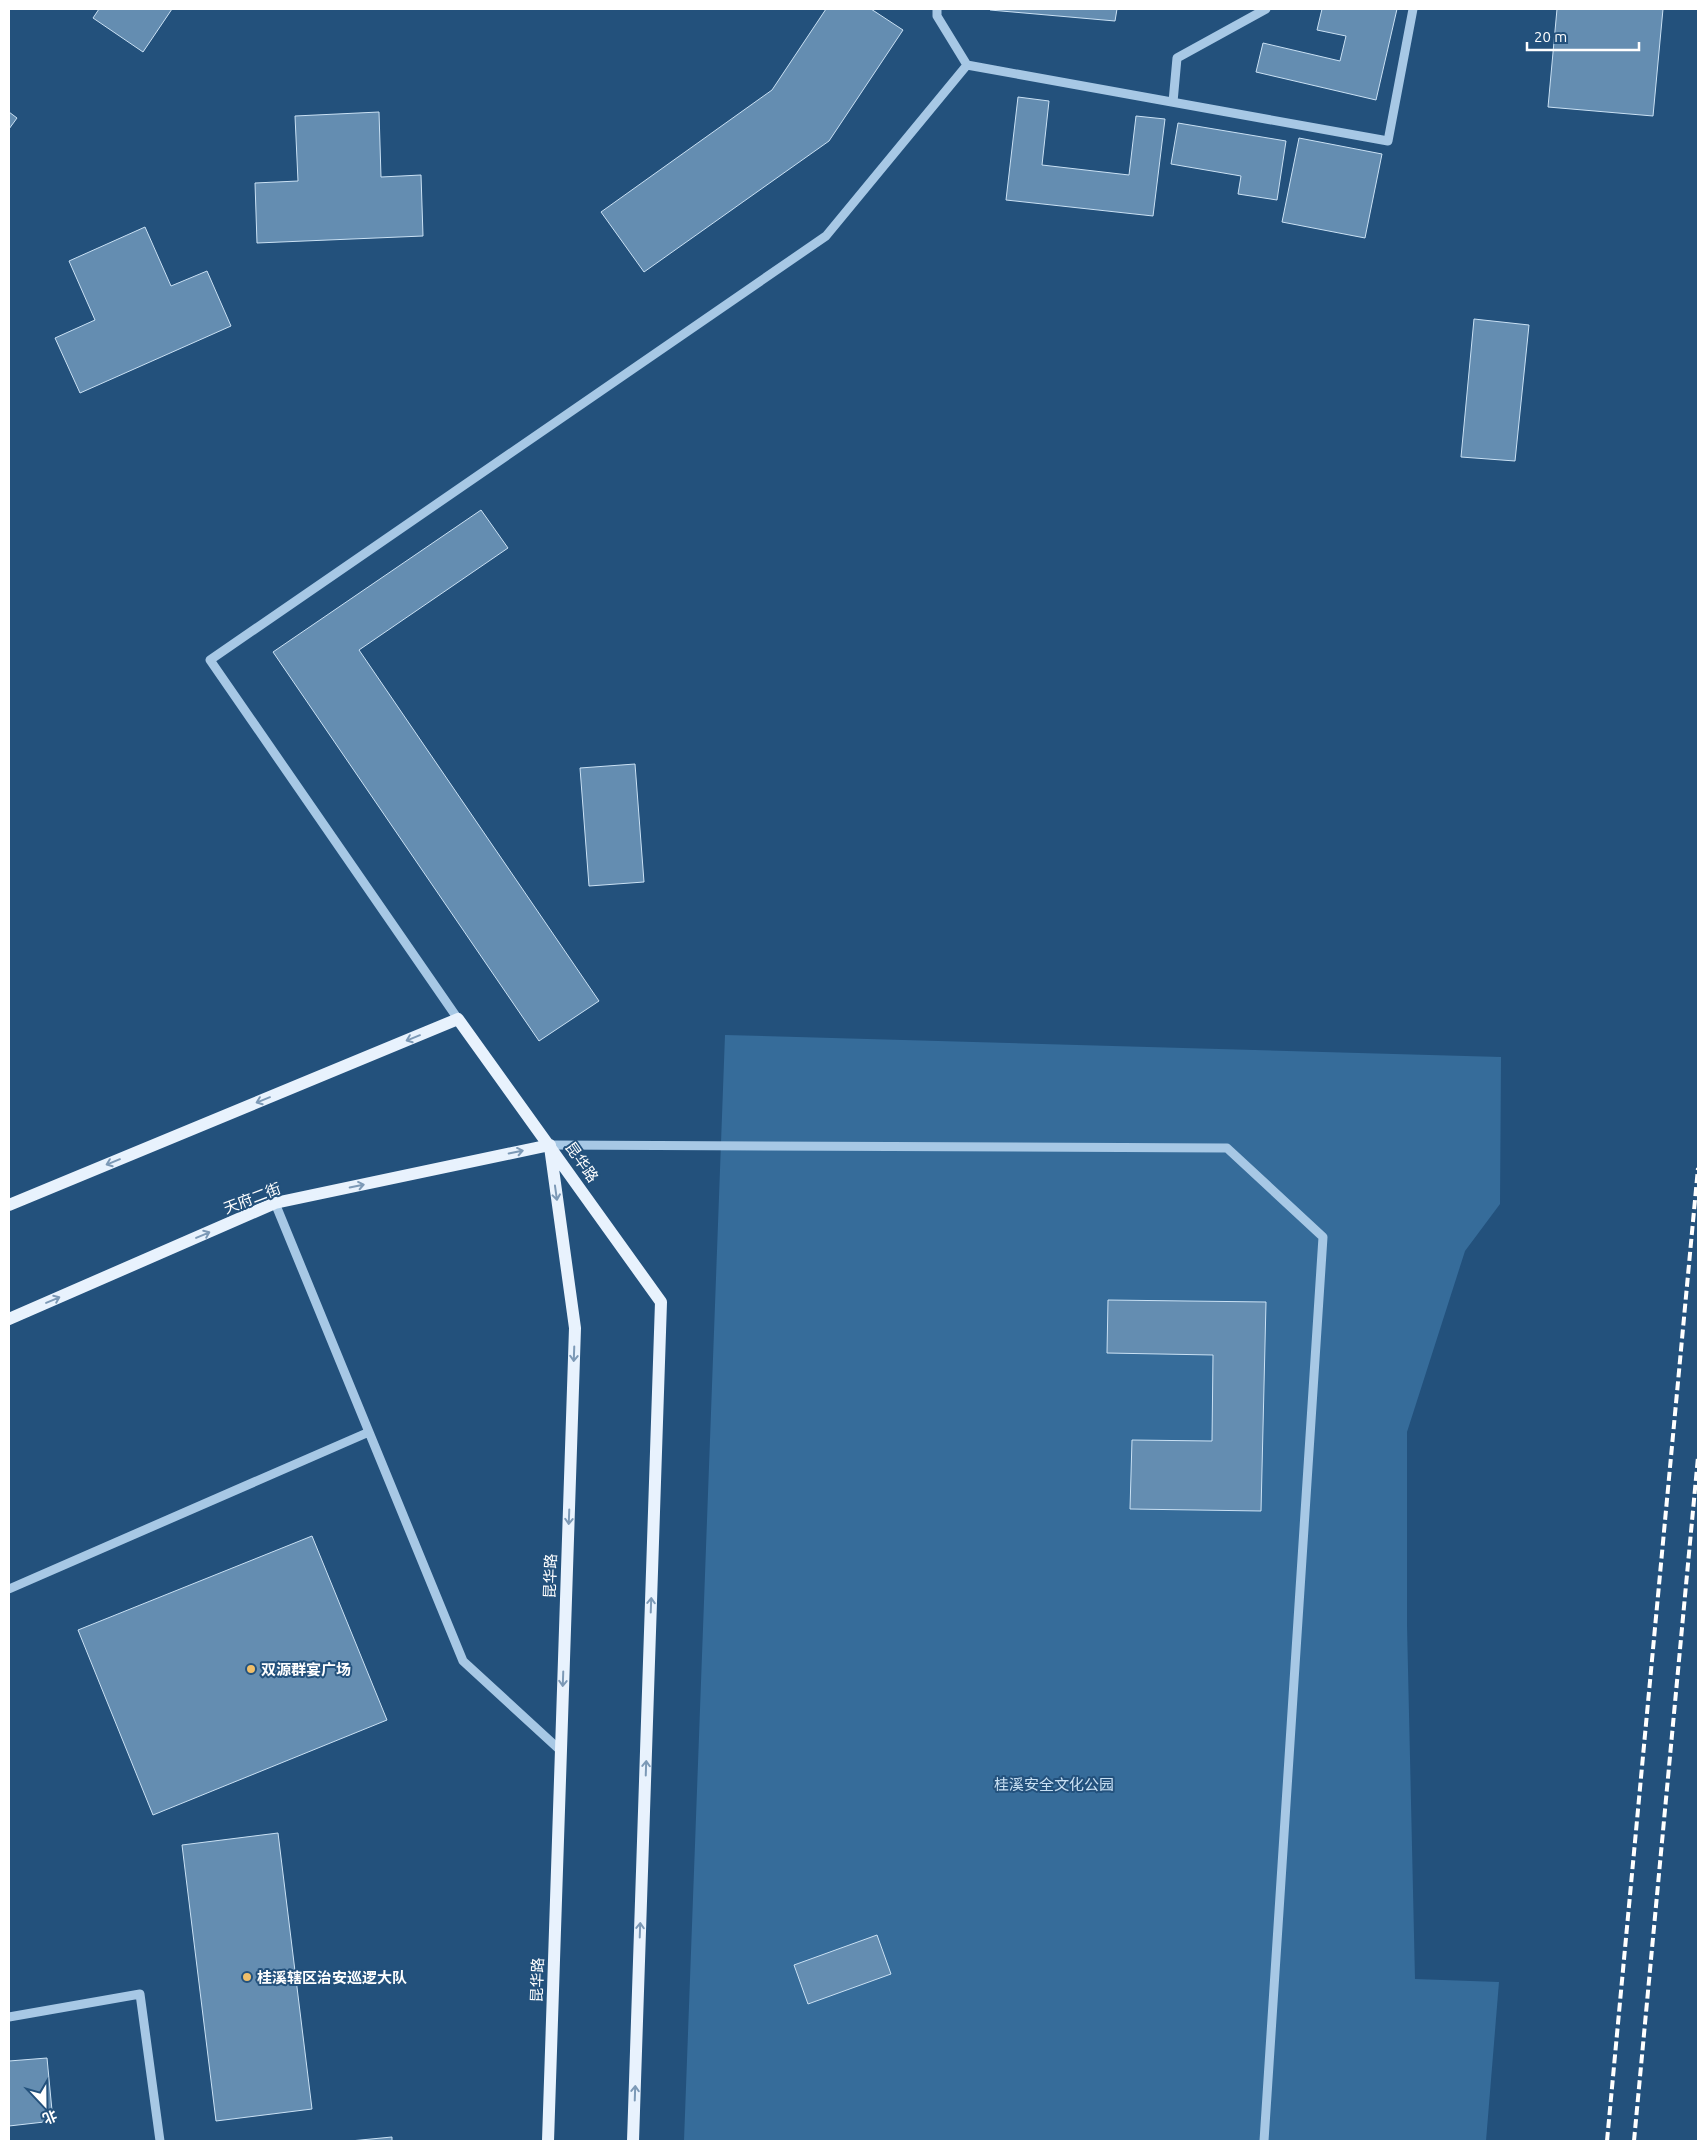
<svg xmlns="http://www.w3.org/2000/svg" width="1707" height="2150" viewBox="0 0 1707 2150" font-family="Ubuntu,'Noto Sans SC',sans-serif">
<rect width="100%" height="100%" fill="#23517c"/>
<path fill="#366c9a" d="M725,1035l776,22 -1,147 -35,47 -58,181v193l8,354 84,3 -13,159h-802z"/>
<path fill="#648db1" stroke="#cae1f4" d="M99,9h73l-29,43 -50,-34z
M826,9h45l32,21 -74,111 -185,131 -43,-60 171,-122z
M990,9h127l-2,12 -125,-11z
M1322,9h75l-21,91 -120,-28 7,-29 77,18 6,-25 -29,-6z
M1557,9h106l-10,107 -105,-9z
M1018,97l31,4 -7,64 87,10 7,-59 29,3 -12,97 -147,-16z
M9,112l8,6 -8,11z
M379,112l2,65 40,-2 2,61 -166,7 -2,-60 43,-2 -3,-65z
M1178,123l108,18 -9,59 -39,-6 3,-18 -70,-12z
M1299,138l83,16 -17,84 -83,-16z
M145,227l26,59 36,-15 24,55 -151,67 -25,-55 40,-18 -26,-59z
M1474,319l55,6 -14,136 -54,-4z
M481,510l27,38 -149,102 240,351 -60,40 -266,-389z
M635,764l9,118 -55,4 -9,-118z
M1108,1300l158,2 -5,209 -131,-2 2,-69 80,1 1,-86 -106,-2z
M312,1536l75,184 -234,95 -75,-185z
M278,1833l34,276 -96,12 -34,-276z
M877,1935l14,39 -83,30 -14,-39z
M47,2058l6,63 -44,5v-65z
M392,2137v4h-42z"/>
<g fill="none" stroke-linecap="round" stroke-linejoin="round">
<path stroke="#a7c8e5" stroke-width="9" d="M937,9v7l30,49
M1173,102l4,-44 89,-49
M458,1019l-248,-359 616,-424 141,-171 421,76 25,-132
M550,1145l677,3 96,89 -59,904
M275,1203l188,458 98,90
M9,1589l360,-157
M9,2017l131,-23 20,147"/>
<path stroke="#e8f2fd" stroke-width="12" d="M9,1205l449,-186 203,283 -28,839
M9,1319l266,-116 275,-58
M548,2141l27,-813 -25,-181"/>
<path stroke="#fff" stroke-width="4" stroke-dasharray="9 4" stroke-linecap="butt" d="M1607,2141l91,-973
M1634,2141l64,-684"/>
</g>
<defs><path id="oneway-shaft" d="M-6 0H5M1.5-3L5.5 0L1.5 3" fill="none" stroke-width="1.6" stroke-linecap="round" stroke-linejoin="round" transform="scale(1.25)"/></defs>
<g stroke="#7c99b6">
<use href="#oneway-shaft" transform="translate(413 1038) rotate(158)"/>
<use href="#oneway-shaft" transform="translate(263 1100) rotate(158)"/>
<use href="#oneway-shaft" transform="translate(516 1152) rotate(-12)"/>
<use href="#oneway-shaft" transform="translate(113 1162) rotate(158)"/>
<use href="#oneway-shaft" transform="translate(357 1186) rotate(-12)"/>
<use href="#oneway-shaft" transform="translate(556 1193) rotate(82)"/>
<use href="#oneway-shaft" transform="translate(203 1235) rotate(-23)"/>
<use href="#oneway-shaft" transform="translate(53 1300) rotate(-23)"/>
<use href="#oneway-shaft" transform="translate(574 1354) rotate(92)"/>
<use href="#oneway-shaft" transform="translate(569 1517) rotate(92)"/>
<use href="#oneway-shaft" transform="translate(651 1605) rotate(-88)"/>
<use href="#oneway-shaft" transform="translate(563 1679) rotate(92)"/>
<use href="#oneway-shaft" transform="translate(646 1768) rotate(-88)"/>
<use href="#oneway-shaft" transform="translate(640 1930) rotate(-88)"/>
<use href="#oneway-shaft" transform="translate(635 2093) rotate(-88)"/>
</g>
<g fill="#f0bf6a" stroke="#23517c" stroke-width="2">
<circle cx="251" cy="1669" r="5"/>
<circle cx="247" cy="1977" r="5"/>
</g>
<g text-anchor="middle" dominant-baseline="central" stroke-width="4" stroke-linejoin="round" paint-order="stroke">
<g font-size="15" fill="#fff" stroke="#23517c">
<text transform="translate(582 1162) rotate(55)">昆华路</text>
<text transform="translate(252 1198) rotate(-21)">天府二街</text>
<text transform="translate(550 1576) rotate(-88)">昆华路</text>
<text transform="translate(537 1980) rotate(-88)">昆华路</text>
</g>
<g font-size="15" font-weight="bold" fill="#fff" stroke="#23517c" text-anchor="start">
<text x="261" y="1669">双源群宴广场</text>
<text x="257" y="1977">桂溪辖区治安巡逻大队</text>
</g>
<g font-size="15" fill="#cae1f4" stroke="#23517c">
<text x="1054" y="1784">桂溪安全文化公园</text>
</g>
</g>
<rect width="1707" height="2150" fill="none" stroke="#ffffff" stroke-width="20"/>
<g transform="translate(45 2105) rotate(158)" stroke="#23517c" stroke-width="4" paint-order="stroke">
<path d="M0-4L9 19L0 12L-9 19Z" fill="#ffffff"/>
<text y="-8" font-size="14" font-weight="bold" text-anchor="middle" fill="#ffffff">北</text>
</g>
<path d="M1527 42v8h112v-8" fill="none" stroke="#ffffff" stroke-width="2.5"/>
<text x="1534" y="42" font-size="15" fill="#ffffff" stroke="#23517c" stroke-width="4" paint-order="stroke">20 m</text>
</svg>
